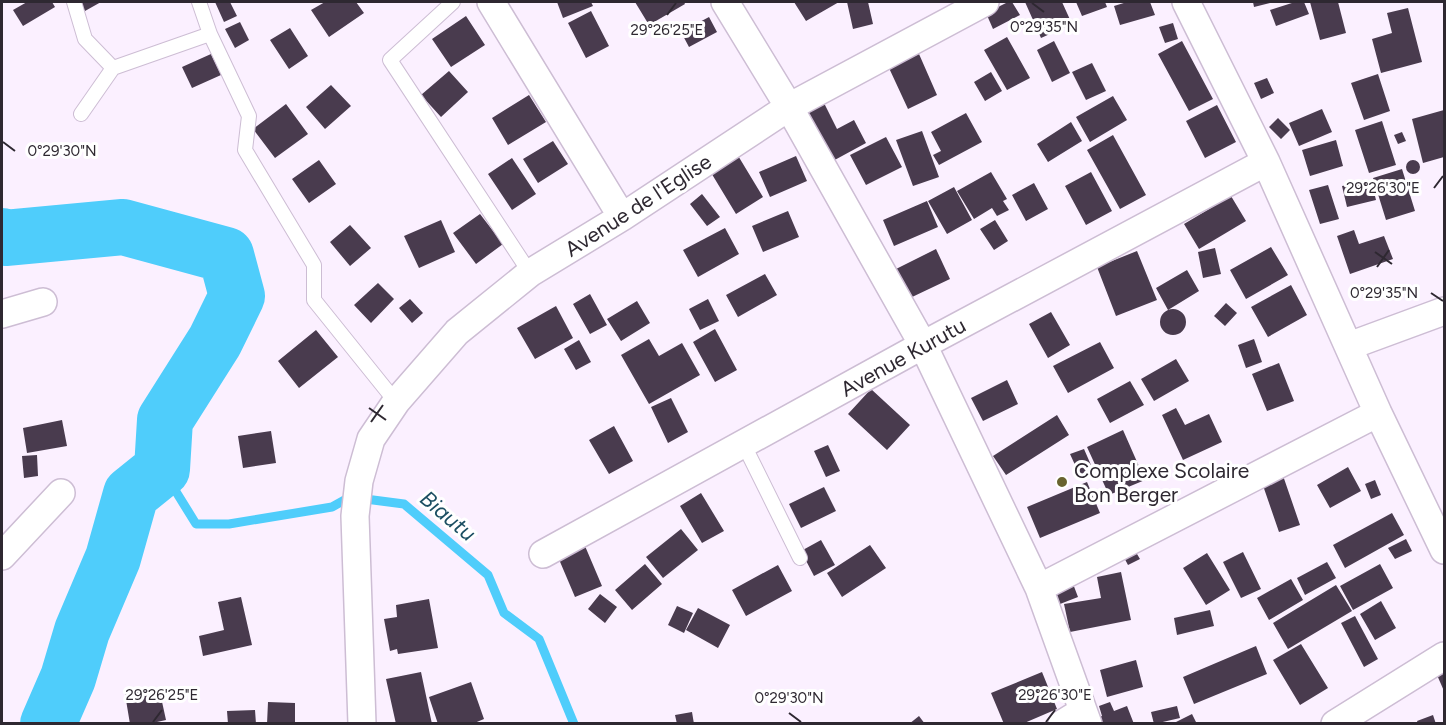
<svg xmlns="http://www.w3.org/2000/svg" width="1446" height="725" viewBox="0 0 1446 725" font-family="Figtree,sans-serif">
<rect width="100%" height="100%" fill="#fbf0ff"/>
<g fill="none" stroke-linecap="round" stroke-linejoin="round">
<path stroke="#4fcdfb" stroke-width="9" d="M162,469l34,55h33l103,-17 18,-10 54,7 84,71 16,38 35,26 35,85"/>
<path stroke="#4fcdfb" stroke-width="56" d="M2,236l3,2 118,-11 103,28 11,41 -22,45 -50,79 -3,49 -31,25 -18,64 -31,73 -14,47 -20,46"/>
</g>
<path fill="#493b4e" d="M27,2h25l3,5 -32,19 -10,-16z
M79,2h22l-16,9z
M215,2h15l7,14 -13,6z
M325,2h31l8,11 -35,24 -18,-27z
M557,2h34l2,4 -30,12z
M635,2h49l1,2 -36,21z
M794,2h45l-33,19z
M847,2h21l5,22 -20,5z
M1008,2h4l8,13 -27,14 -7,-16z
M1025,2h37l10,22 -31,14z
M1076,2h29l2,5 -25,9z
M1127,2h23l5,13 -35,10 -6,-19z
M1253,2h21l-20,5z
M1295,2h9l5,12 -33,12 -6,-16z
M1310,2h28l8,31 -26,7z
M1408,8l14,54 -41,11 -9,-34 20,-6 -5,-20z
M591,11l18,35 -23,12 -18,-35z
M466,16l19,29 -34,22 -19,-28z
M709,17l8,15 -28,15 -8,-15z
M240,22l9,18 -14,8 -10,-19z
M1173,23l5,16 -13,4 -6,-16z
M290,28l18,28 -19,13 -19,-29z
M1007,37l23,41 -23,12 -23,-40z
M1054,41l16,32 -18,9 -15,-32z
M1182,41l31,58 -24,12 -31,-57z
M211,54l10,21 -29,13 -10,-21z
M919,54l18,41 -29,14 -19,-41z
M1092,63l14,28 -20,9 -14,-28z
M449,71l19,21 -27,25 -20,-22z
M991,72l11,19 -17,10 -11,-19z
M1378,74l12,37 -26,9 -13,-37z
M1267,78l7,15 -13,6 -7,-16z
M331,85l20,21 -26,23 -19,-22z
M529,95l17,27 -38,23 -16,-27z
M1113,96l14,24 -37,22 -14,-25z
M821,97l16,32 17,-9 12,23 -35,19 -29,-55z
M286,104l22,30 -33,24 -22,-29z
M1217,105l19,37 -31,16 -19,-37z
M1322,109l10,23 -33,14 -10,-23z
M1444,110v47l-21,6 -11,-44z
M966,113l16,29 -43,23 -6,-10 8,-4 -10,-19z
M1278,118l12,12 -9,9 -12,-12z
M1382,121l14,44 -27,8 -14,-43z
M1071,122l11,19 -34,21 -11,-18z
M922,131l17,46 -26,9 -17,-46z
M1402,132l4,9 -8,3 -4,-9z
M1113,135l33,60 -26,14 -33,-59z
M886,137l16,30 -36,18 -16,-30z
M1336,140l7,26 -33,10 -8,-26z
M553,141l15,23 -30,19 -15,-24z
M737,154l26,43 -27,17 -26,-43z
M796,156l11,25 -37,16 -11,-25z
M512,158l24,36 -24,16 -24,-36z
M1406 167a7 7 0 1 1 14 0a7 7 0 1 1-14 0Z
M319,160l17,24 -27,19 -17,-24z
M1402,169l13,42 -29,9 -13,-42z
M991,172l16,27 -4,2 6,9 -12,6 -5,-8 -18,11 -17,-28z
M1091,172l21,39 -26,14 -21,-39z
M1371,180l5,20 -29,7 -5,-21z
M1034,183l14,26 -22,12 -14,-26z
M1328,185l11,34 -19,5 -11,-34z
M954,187l18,33 -25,14 -19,-33z
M702,194l18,23 -13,9 -17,-22z
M1231,196l15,25 -47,28 -15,-25z
M927,201l11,26 -44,19 -11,-26z
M788,211l11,26 -36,15 -11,-26z
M480,214l23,30 -27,20 -23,-31z
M441,220l14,32 -36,16 -15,-32z
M995,220l13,21 -14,9 -14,-21z
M350,225l21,23 -21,18 -20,-24z
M725,228l14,26 -41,23 -15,-27z
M1354,230l5,14 25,-8 9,23 -43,15 -13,-38z
M1271,247l17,28 -42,24 -16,-29z
M1215,248l6,26 -18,4 -5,-26z
M936,249l14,30 -40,19 -14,-29z
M1137,251l20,49 -41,16 -19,-49z
M1187,270l12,21 -31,19 -12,-22z
M765,274l12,21 -39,22 -12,-22z
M378,283l16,16 -23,24 -17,-18z
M1291,285l16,30 -39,22 -17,-30z
M590,294l17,31 -17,9 -17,-30z
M410,299l13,14 -11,10 -13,-15z
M708,299l11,22 -19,9 -11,-21z
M637,301l13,22 -29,18 -14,-22z
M1226,303l11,10 -12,13 -11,-10z
M556,306l17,32 -38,21 -18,-31z
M1160 322a13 13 0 1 1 26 0a13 13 0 1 1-26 0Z
M1051,312l19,33 -22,13 -19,-34z
M715,329l22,41 -22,12 -22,-40z
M316,330l22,27 -39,31 -21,-27z
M649,339l10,17 23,-13 18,32 -51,29 -28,-49z
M1254,339l8,23 -16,6 -8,-23z
M579,340l12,22 -15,8 -12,-21z
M1100,342l14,26 -46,25 -15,-27z
M1176,359l13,22 -35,20 -13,-22z
M1279,363l15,38 -27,10 -15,-37z
M1007,380l11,24 -35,17 -12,-23z
M1130,381l14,24 -34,18 -13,-24z
M871,389l39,36 -23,25 -39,-36z
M671,398l17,34 -20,11 -17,-36z
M1176,408l9,17 24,-11 13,28 -39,18 -21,-45z
M1057,415l12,20 -63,40 -13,-19z
M62,420l5,26 -40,7 -4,-25z
M614,426l19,35 -24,13 -20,-34z
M1123,430l22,50 -36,15 -22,-48z
M271,431l5,32 -33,5 -5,-32z
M828,445l12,26 -14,6 -12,-26z
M1084,449l10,23 -13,6 -11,-24z
M37,455l1,21 -14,2 -2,-22z
M1279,464l21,61 -21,7 -21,-61z
M1348,467l13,24 -31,17 -13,-23z
M1375,480l6,15 -10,4 -6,-15z
M1087,482l13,31 -60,25 -13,-31z
M824,487l12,24 -35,17 -12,-24z
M701,493l23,38 -22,12 -22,-37z
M1392,513l12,22 -59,33 -12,-23z
M681,529l17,21 -35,28 -17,-21z
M1406,539l6,12 -17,8 -7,-11z
M821,540l14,25 -21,11 -13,-25z
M1131,544l9,15 -12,6 -8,-15z
M870,545l16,23 -44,29 -15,-24z
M585,546l17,40 -27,11 -17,-40z
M1243,552l18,37 -20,9 -18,-36z
M1207,553l23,37 -24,15 -23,-37z
M1327,562l9,16 -31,17 -8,-17z
M645,564l17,20 -30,26 -17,-20z
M1380,564l13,24 -40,22 -13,-24z
M778,565l14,26 -46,25 -14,-26z
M1121,572l10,48 -61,12 -6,-28 37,-6 -4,-21z
M1070,576l8,21 -18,7 -8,-22z
M1291,579l12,21 -34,20 -12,-22z
M1336,585l16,26 -64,38 -15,-26z
M600,594l17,13 -12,16 -17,-14z
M241,597l11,48 -49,11 -4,-20 25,-6 -6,-28z
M429,599l9,49 -40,6 -1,-5 -7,2 -6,-32 13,-2 -1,-12z
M1381,601l15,27 -21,12 -15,-26z
M677,606l16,7 -9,20 -16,-8z
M698,608l32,17 -12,23 -32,-18z
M1210,610l4,16 -37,9 -3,-17z
M1355,616l23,43 -14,8 -23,-44z
M1301,644l27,44 -28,17 -27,-45z
M1256,646l11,28 -73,30 -11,-27z
M1136,660l7,27 -36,10 -7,-27z
M421,672l11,52h-36l-10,-45z
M1042,672l15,37 -35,15h-18l-13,-31z
M1444,672v19l-7,-16z
M471,682l13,37 -12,5h-34l-9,-27z
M159,688l7,32 -18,4h-18l-5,-30z
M268,702l27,1v21h-28z
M1110,702l4,9 13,-5 7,18h-39l-2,-5 9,-3 -3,-10z
M1177,706l3,12 -26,6 -3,-12z
M255,710l1,14h-28l-1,-13z
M692,712l2,12h-17l-2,-9z
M1192,714l5,10h-25z
M1433,715l3,9h-18l-1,-3z
M919,716l6,8h-16z"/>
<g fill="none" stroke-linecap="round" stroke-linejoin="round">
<g stroke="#cdbdd4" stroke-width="16">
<path id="service" d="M74,2l11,37 28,29
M199,2l11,32 39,82 -4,34 69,115v35l82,102
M453,2l-63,58 140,213
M81,114l32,-46 97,-34
M744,445l56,113"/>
</g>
<g stroke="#cdbdd4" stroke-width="30">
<path id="minor" d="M491,2l131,215
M725,2l64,105 134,238 116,243 49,136
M1186,2l80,160 112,251 66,137
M2,314l41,-12
M1349,346l95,-35
M543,554l380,-209 343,-183
M2,556l59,-63
M1039,588l339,-175
M362,724l-7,-208 4,-35 12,-42 25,-37 61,-70 73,-59 92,-56 167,-110 196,-105
M1062,724l21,-13
M1335,724l109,-68"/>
</g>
<use href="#service" stroke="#fff" stroke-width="14"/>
<use href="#minor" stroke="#fff" stroke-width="27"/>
</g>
<path fill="none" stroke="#2e2831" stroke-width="2" d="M1032,3l12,9M667,15l9,-12M3,142l12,9M1434,188l9,-12M1375,252l17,12M1377,267l12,-17M1431,293l12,8M369,408l17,12M371,422l12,-17M789,713l12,9M153,722l9,-12M1046,722l9,-12"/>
<circle fill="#696330" stroke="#fff" stroke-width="2" cx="1062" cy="482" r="6"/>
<g text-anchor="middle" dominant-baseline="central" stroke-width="6" stroke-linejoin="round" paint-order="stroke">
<g font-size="21" fill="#2e2831" stroke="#fff">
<text transform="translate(638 205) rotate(-33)">Avenue de l'Eglise</text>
<text transform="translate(903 357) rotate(-29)">Avenue Kurutu</text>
</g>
<g font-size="21" fill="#2e2831" stroke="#fff" text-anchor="start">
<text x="1074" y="470">Complexe Scolaire<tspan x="1074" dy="24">Bon Berger</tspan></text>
</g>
<g font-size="22" font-style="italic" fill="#1b4e62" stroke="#fff">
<text transform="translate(448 516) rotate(40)">Biautu</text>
</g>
</g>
<g font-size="15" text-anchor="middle" fill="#2e2831" stroke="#fff" stroke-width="6" stroke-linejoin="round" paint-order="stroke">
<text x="1044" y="32">0°29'35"N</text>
<text x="667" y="35">29°26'25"E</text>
<text x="62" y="156">0°29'30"N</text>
<text x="1383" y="193">29°26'30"E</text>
<text x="1384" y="298">0°29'35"N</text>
<text x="162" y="700">29°26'25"E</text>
<text x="1055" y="700">29°26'30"E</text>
<text x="789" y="703">0°29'30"N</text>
</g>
<rect width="1446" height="725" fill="none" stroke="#2e2831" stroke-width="6"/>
</svg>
